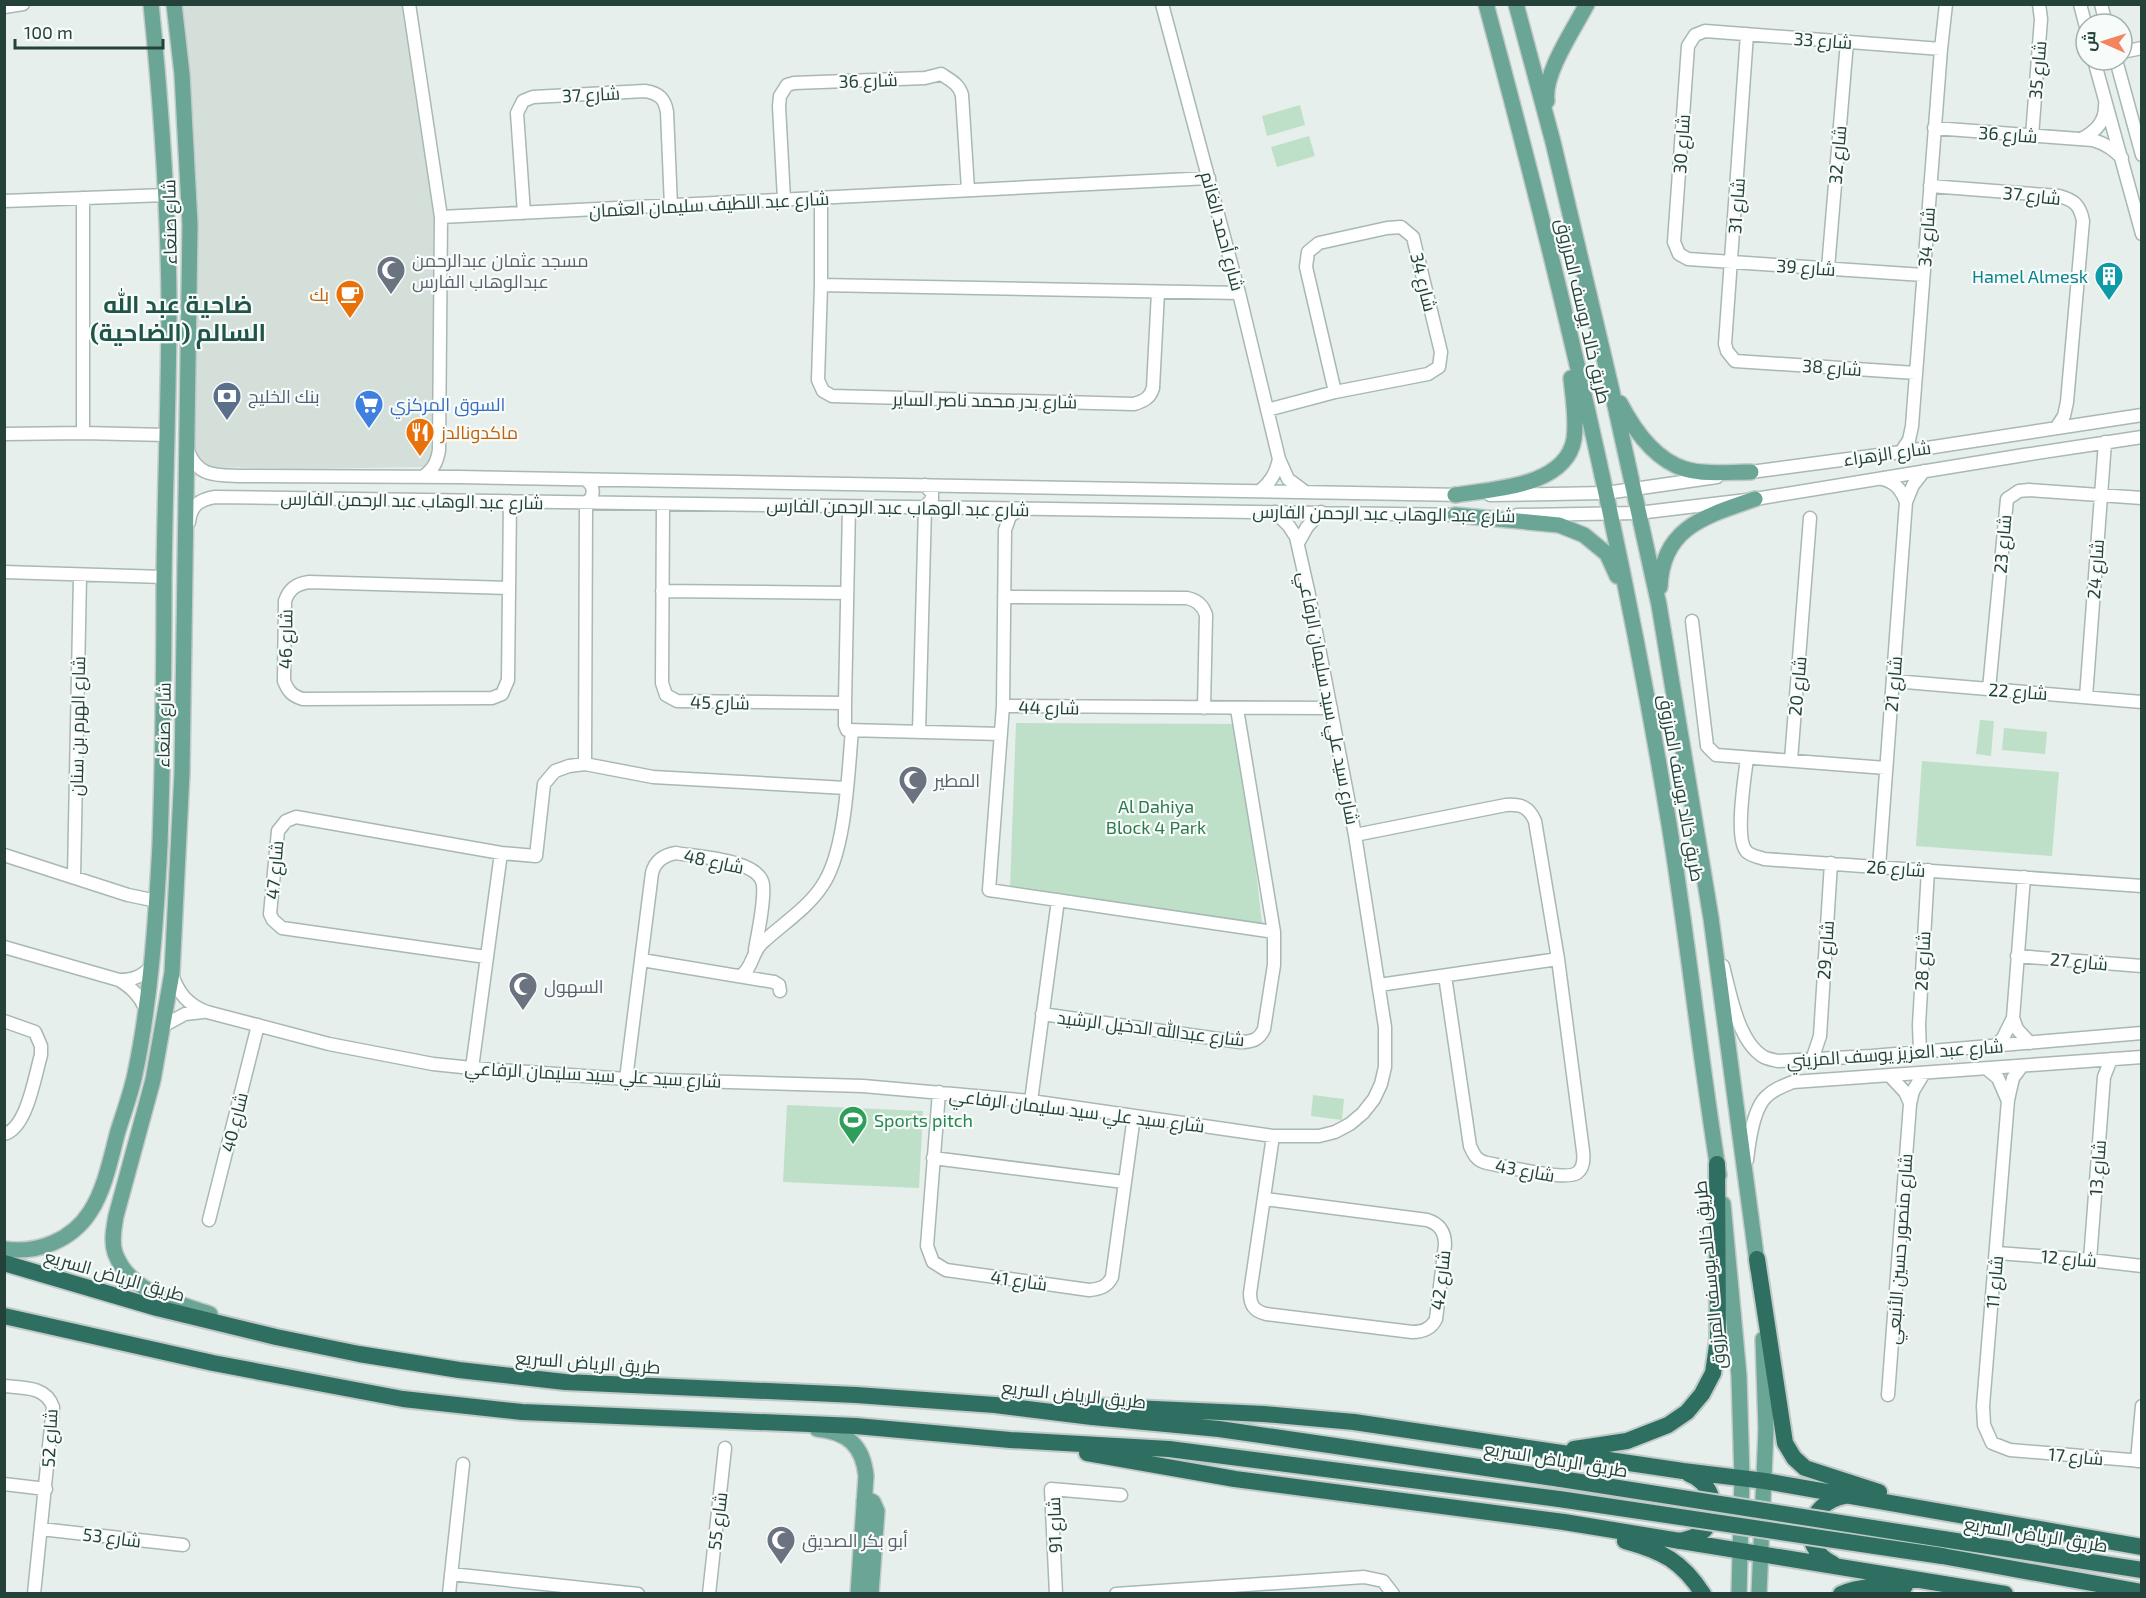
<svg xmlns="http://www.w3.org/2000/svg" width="2146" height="1598" viewBox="0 0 2146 1598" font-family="'Exo 2',Cairo,sans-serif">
<rect width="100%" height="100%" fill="#e6efeb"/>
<path fill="#d4dfda" d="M181,5h226l27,210 -1,243 -4,9 -133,2 -91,-2 -15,-21 2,-261 -2,-120z"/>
<path fill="#bfe0c8" d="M1300,105l5,20 -38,11 -5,-20z
M1309,136l6,20 -38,11 -6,-20z
M1980,720l14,1 -3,35 -15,-2z
M1016,723l223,1 23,199 -252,-35z
M2004,728l43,4 -2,22 -43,-4z
M1922,761l137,11 -7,84 -136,-10z
M1313,1095l31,4 -2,21 -31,-4z
M787,1105l136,6 -4,77 -136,-6z"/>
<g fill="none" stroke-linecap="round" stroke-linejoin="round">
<g stroke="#a8b8b2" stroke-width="15">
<path id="minor" d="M409,4l32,213 -2,233c-2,13 -6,19 -16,27
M1162,4l77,289 40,166 9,20 16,12
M2080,4l6,23
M2101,4l5,20
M4,7l19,-3
M1747,34l-22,310 2,7 8,10 181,12
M2122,52l20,-4
M2094,60l48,174
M2116,60l26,95
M1934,128l159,12c13,4 20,9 29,18
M2032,136l9,-117 -2,-15
M2081,139c14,-7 25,-17 24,-34
M1930,186l129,10c15,4 21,9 24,25l-16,181 -3,14 -8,12
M821,198v87l-3,95 5,11 9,5 302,8c10,-3 16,-6 19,-16l5,-96
M784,200l-5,-94 1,-10 7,-11 7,-2 131,-5 16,-4c9,6 18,10 21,21l6,95
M4,201l162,-6
M524,213l-7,-100 6,-12 10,-4 112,-6c14,2 20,8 22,21l4,94
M441,217l768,-39
M1828,268l19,-226
M1923,275l-235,-16 -9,-5 -5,-12 14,-196 7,-11 10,-4 236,18
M821,285l418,8
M1267,410l68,-18 93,-18 11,-7 2,-15 -28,-115 -12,-10 -14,1 -68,15 -11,9 -2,15 29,125
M83,433v-235
M4,434l79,-1 83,2
M188,451c10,25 25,24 50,25l221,1 1004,18
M1901,452l8,-12 3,-14 29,-377 5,-45
M1743,473l158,-21 241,-37
M1882,479c13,3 19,10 24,23
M1260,491c11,-9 16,-18 19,-32
M1490,495l116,-2 111,-16
M663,504l-1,179 4,12 11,6 168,2
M849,507l-4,196v22l2,5 154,4
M1021,509l-11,7 -5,14 -2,176 -14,184 285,42
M1517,515l121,-2 117,-14 269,-44 118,-18
M189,522c2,-16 9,-22 26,-25l1249,18
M1298,543l9,-16 14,-15
M4,572l160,5
M509,588l-200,-6c-13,2 -20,7 -24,19l-1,80c4,10 8,15 19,18l189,-1 10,-4 6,-14 2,-179
M662,591l185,2
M1004,597l183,1c10,2 16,7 19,17l-2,93
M1692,621l15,125 9,9 170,13
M1894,681l248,21
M1989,689l18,-190 12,-8 10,-1 113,8
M2086,697l19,-255
M1003,706l328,2
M919,732l6,-225 7,-8v-6l-7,-8
M1747,758c-2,18 -13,82 0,94 4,4 12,5 17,7l378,27
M1791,760l19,-242
M585,764l1,-261c9,-7 9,-17 0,-23
M1355,835l151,-30c15,-1 23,2 29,16l23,138 25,192c1,8 1,17 -6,22 -11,8 -74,-7 -90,-10 -10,-2 -13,-8 -17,-17l-25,-170
M4,855l124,40 29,6
M1879,867l27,-365 7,-17 11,-14
M74,876l6,-300
M4,947l115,33c13,8 20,15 26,28
M2017,956l125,10
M486,957l-204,-29 -9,-8 -3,-6 8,-83 8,-10 10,-4 205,36 35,3 8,-72 11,-13 14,-5 16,-2 68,13 193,11
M642,960l132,22 5,3 1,6
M1723,966c7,27 15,76 41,91 4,2 9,3 14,4l94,-5 270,-23
M172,974c6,19 16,31 35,38l122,32 104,20 39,4 154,11 237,7 168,15 242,35h46l16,-4 15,-8 13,-11 11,-14 7,-15 4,-17v-40l-30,-192 -47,-245 -12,-53 -7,-11 -14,-14
M740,976c12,-6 12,-24 22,-33 19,-18 45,-34 60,-57 24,-34 26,-113 30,-156
M119,980c14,0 22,-3 32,-13
M1379,985l179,-26
M1042,1014l198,28c12,0 19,-2 24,-13l10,-64v-33l-37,-223
M2013,1018l4,11 13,14
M4,1021l31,11 6,14v9c-6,20 -14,74 -37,79
M163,1026l22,-12 18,-2
M1995,1046l8,-8 10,-20 11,-141
M1920,1052l-1,-27 9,-155
M1812,1060l8,-24 11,-173
M2022,1066l-9,12 -5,22 -25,306 1,19 8,18 18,7 132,11
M472,1068l29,-215
M1987,1069l11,9 9,21
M1890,1076l15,16 5,11
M626,1079l26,-206c3,-12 12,-18 24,-20 20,4 84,6 87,32 2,18 -5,46 -8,65
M939,1092l-12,154 6,16 13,8 143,20c11,-1 18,-3 23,-13l22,-161
M1031,1101l27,-201
M933,1158l191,24
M1747,1160c2,-18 6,-52 20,-64 7,-7 16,-10 26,-14l349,-25
M1265,1199l162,21c13,4 18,12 18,25l-9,74c-5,10 -13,13 -24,13l-146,-18c-12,-3 -16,-9 -16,-21l23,-157
M209,1220l49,-195
M1997,1253l93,7 52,6
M2090,1260l14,-183 7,-18
M4,1386c19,2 42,0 49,21l-19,187
M1888,1395l22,-291 3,-13 11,-18
M2137,1461l5,-55
M4,1484l42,5
M41,1529l142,16
M451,1574l187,20
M449,1594l14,-130
M709,1594l16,-146
M1056,1594l-5,-105 70,6
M1116,1594l248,-17 19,4 10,13"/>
</g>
<g stroke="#c2cac8" stroke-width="18">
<path id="major" d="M174,4l8,70 8,151 -8,548 -10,200 -19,107 -37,136c-2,11 -5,26 -1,37 14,39 60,49 95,61
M1486,4c73,271 138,544 183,820 19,117 31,234 50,351
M1516,4l37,138 58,245 48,218 52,313 47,352
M1547,101c-4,-27 27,-72 40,-97
M1620,403c13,25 35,57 65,66 21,6 44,3 66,3
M1455,495c37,-6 111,-8 119,-56 3,-20 -1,-41 -3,-61
M1455,515l104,10 25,10 23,19 10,22
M1660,587c2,-60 46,-71 95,-88
M1723,1204l16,172 3,102 -3,116
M4,1249c34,5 68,-9 86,-37 15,-23 21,-55 28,-81 6,-19 13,-38 17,-57 16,-76 21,-154 25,-230 3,-89 4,-177 4,-265 1,-92 5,-185 5,-278 -1,-99 -8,-198 -18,-297
M817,1429c31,3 46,17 49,47l-8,118
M864,1501l5,-1 4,2 4,9 -6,83
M1759,1594l7,-165 -3,-90"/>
</g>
<g stroke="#c2cac8" stroke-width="20">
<path id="highway" d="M1757,1259l28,184 9,15 11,10 74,24
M4,1263l153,45 119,29 83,17 100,16 106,12 291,13 139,10 97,12 127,12 342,50
M4,1316l209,47 190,36 119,13 334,14 154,14 159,9 390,50
M1068,1405l196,9 90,8 329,49 82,10 377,66
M1574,1449l53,-8 41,-16 19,-13 15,-18 11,-21 5,-34 -1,-175
M1087,1453l148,26 329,43 441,72
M1943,1539l199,31
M1625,1541c37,10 57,20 78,53
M1679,1541c9,-2 19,-4 26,-12 16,-19 6,-47 -16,-55
M1942,1556l200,36
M1833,1564c-36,-18 -26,-61 12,-68
M1841,1594c21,-9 42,-8 64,-8"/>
</g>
<use href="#minor" stroke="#fff" stroke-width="12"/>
<use href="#major" stroke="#6aa596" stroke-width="15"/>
<use href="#highway" stroke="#2f6f62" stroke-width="16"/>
<g stroke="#c2cac8" stroke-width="20" stroke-linecap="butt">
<path id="highway-bridge" d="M1561,1479l382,60
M1559,1499l383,57"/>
</g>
<use href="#highway-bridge" stroke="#2f6f62" stroke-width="16"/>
</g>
<defs>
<g id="mosque-pin" transform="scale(1.5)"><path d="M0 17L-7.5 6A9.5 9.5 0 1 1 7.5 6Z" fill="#6b7280" stroke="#f7fbf9"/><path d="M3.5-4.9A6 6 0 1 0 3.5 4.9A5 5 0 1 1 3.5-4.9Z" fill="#fff"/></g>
<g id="building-pin" transform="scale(1.5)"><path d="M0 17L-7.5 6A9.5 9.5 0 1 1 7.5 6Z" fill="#0f9aa8" stroke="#f7fbf9"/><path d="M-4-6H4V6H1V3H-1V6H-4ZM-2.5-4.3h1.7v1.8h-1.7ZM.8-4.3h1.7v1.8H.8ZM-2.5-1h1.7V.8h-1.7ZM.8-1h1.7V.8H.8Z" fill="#fff"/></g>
<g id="cafe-pin" transform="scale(1.5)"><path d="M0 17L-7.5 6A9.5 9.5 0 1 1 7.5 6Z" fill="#e8710a" stroke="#f7fbf9"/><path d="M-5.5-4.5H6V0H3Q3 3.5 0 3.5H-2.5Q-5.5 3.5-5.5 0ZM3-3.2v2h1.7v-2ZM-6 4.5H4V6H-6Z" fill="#fff"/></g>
<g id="bank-pin" transform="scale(1.5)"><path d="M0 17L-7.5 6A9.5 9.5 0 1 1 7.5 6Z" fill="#5c6f8a" stroke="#f7fbf9"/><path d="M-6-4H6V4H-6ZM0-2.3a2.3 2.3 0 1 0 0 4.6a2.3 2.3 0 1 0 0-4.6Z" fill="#fff"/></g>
<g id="supermarket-pin" transform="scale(1.5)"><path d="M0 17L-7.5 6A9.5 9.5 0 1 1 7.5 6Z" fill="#3f7fe0" stroke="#f7fbf9"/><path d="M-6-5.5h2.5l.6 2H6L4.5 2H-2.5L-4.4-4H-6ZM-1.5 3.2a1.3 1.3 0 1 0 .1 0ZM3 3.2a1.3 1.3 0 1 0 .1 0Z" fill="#fff"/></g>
<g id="restaurant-pin" transform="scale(1.5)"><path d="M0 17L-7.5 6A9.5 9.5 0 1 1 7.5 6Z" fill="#e8710a" stroke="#f7fbf9"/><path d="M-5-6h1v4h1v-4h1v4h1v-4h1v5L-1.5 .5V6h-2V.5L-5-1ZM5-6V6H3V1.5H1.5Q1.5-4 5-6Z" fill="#fff"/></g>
<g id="stadium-pin" transform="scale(1.5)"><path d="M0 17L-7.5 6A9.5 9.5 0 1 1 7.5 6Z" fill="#2e9e5b" stroke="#f7fbf9"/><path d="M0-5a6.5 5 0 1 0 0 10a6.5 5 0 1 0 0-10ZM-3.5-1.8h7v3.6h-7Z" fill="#fff"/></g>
</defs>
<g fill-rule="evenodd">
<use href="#mosque-pin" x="391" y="270"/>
<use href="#building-pin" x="2109" y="276"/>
<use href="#cafe-pin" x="350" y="294"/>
<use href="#bank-pin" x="227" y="396"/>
<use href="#supermarket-pin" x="369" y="404"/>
<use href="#restaurant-pin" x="420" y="432"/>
<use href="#mosque-pin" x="913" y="780"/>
<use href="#mosque-pin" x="523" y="986"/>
<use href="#stadium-pin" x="853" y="1120"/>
<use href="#mosque-pin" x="781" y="1540"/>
</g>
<g text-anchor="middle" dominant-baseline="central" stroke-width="4.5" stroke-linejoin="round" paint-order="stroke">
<g font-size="18" fill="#24423a" stroke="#f7fbf9">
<text transform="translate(1823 40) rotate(4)">شارع 33</text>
<text transform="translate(2037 70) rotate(-85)">شارع 35</text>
<text transform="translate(868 80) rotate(-2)">شارع 36</text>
<text transform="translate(591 94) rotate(-3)">شارع 37</text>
<text transform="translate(2008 134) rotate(4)">شارع 36</text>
<text transform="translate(1681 144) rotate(-86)">شارع 30</text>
<text transform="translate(1837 155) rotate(-85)">شارع 32</text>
<text transform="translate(2032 195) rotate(6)">شارع 37</text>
<text transform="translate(709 204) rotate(-3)">شارع عبد اللطيف سليمان العثمان</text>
<text transform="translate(1736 206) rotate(-86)">شارع 31</text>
<text transform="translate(169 222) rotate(-91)">شارع صنعاء</text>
<text transform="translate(1223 231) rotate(75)">شارع أحمد الغانم</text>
<text transform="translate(1926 237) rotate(-86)">شارع 34</text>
<text transform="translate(1806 267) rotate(4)">شارع 39</text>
<text transform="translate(1424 282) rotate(76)">شارع 34</text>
<text transform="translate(1584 311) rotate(77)">طريق خالد يوسف المرزوق</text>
<text transform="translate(1832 367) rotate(4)">شارع 38</text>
<text transform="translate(985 400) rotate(1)">شارع بدر محمد ناصر الساير</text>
<text transform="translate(1887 453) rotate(-8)">شارع الزهراء</text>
<text transform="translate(412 500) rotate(1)">شارع عبد الوهاب عبد الرحمن الفارس</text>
<text transform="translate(898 507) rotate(1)">شارع عبد الوهاب عبد الرحمن الفارس</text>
<text transform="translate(1384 513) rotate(1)">شارع عبد الوهاب عبد الرحمن الفارس</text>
<text transform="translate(2002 544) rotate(-85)">شارع 23</text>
<text transform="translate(2095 569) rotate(-86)">شارع 24</text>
<text transform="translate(285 639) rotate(-89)">شارع 46</text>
<text transform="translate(1893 684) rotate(-85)">شارع 21</text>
<text transform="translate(1797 686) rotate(-85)">شارع 20</text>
<text transform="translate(2018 691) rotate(4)">شارع 22</text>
<text transform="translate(1329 698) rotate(79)">شارع سيد علي سيد سليمان الرفاعي</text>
<text transform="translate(720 702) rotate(1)">شارع 45</text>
<text transform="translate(1049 707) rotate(1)">شارع 44</text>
<text transform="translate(163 725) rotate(-89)">شارع صنعاء</text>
<text transform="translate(77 726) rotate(-89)">شارع الهرم بن سنان</text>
<text transform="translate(1682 788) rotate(80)">طريق خالد يوسف المرزوق</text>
<text transform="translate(714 861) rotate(12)">شارع 48</text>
<text transform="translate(1896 868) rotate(4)">شارع 26</text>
<text transform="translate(274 870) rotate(-85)">شارع 47</text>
<text transform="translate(1825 950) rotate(-86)">شارع 29</text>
<text transform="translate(1922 961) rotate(-87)">شارع 28</text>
<text transform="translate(2079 961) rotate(5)">شارع 27</text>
<text transform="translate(1151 1028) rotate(7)">شارع عبدالله الدخيل الرشيد</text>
<text transform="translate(1895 1053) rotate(-4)">شارع عبد العزيز يوسف المزيني</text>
<text transform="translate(593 1074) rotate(3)">شارع سيد علي سيد سليمان الرفاعي</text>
<text transform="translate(1077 1110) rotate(7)">شارع سيد علي سيد سليمان الرفاعي</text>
<text transform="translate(234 1122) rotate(-76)">شارع 40</text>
<text transform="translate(2097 1168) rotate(-86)">شارع 13</text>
<text transform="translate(1525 1170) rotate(10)">شارع 43</text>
<text transform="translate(1899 1249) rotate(-86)">شارع منصور حسين الأنبعي</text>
<text transform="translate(2069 1258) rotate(5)">شارع 12</text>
<text transform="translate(115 1275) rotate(16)">طريق الرياض السريع</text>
<text transform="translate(1709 1275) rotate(-96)">طريق خالد يوسف المرزوق</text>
<text transform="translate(1019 1280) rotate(8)">شارع 41</text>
<text transform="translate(1440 1280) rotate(-83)">شارع 42</text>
<text transform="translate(1994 1282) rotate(-85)">شارع 11</text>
<text transform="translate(588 1362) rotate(4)">طريق الرياض السريع</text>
<text transform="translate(1074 1394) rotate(6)">طريق الرياض السريع</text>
<text transform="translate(49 1438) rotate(-87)">شارع 52</text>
<text transform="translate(2076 1456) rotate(5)">شارع 17</text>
<text transform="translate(1556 1459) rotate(9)">طريق الرياض السريع</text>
<text transform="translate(717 1521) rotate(-83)">شارع 55</text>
<text transform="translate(1054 1525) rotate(-92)">شارع 91</text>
<text transform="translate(2036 1534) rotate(9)">طريق الرياض السريع</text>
<text transform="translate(112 1537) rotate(7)">شارع 53</text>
</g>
<g font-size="18" fill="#5b616d" stroke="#f7fbf9" text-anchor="start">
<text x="412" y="260">مسجد عثمان عبدالرحمن<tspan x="412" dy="21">عبدالوهاب الفارس</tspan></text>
<text x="934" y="780">المطير</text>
<text x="544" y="986">السهول</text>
<text x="802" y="1540">أبو بكر الصديق</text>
</g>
<g font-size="18" fill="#0d838f" stroke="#f7fbf9" text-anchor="end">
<text x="2088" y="276">Hamel Almesk</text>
</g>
<g font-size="18" fill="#c56008" stroke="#f7fbf9" text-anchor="end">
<text x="329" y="294">بك</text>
<text x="441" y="432" text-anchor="start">ماكدونالدز</text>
</g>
<g font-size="18" fill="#4e5e75" stroke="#f7fbf9" text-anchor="start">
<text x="248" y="396">بنك الخليج</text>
</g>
<g font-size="18" fill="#366cbe" stroke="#f7fbf9" text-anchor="start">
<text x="390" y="404">السوق المركزي</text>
</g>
<g font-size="18" fill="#2d7a4b" stroke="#f7fbf9">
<text x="1156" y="806">Al Dahiya<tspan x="1156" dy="21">Block 4 Park</tspan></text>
</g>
<g font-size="18" fill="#27864d" stroke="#f7fbf9" text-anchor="start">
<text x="874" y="1120">Sports pitch</text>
</g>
<g font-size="24" font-weight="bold" fill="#1f5548" stroke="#f7fbf9">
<text x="178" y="303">ضاحية عبد الله<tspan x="178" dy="28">السالم (الضاحية)</tspan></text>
</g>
</g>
<rect width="2146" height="1598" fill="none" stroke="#24423a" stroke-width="12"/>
<g transform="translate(2104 42) rotate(273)"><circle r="28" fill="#f7fbf9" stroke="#a3b1ad" stroke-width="1.5"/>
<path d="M0-4.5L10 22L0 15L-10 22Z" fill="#f4845f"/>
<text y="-9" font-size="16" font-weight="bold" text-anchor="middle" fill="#24423a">ش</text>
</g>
<path d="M15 39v9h148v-9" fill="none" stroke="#24423a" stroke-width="3"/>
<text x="24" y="39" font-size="18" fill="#24423a" stroke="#f7fbf9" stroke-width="4.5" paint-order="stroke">100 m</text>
</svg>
